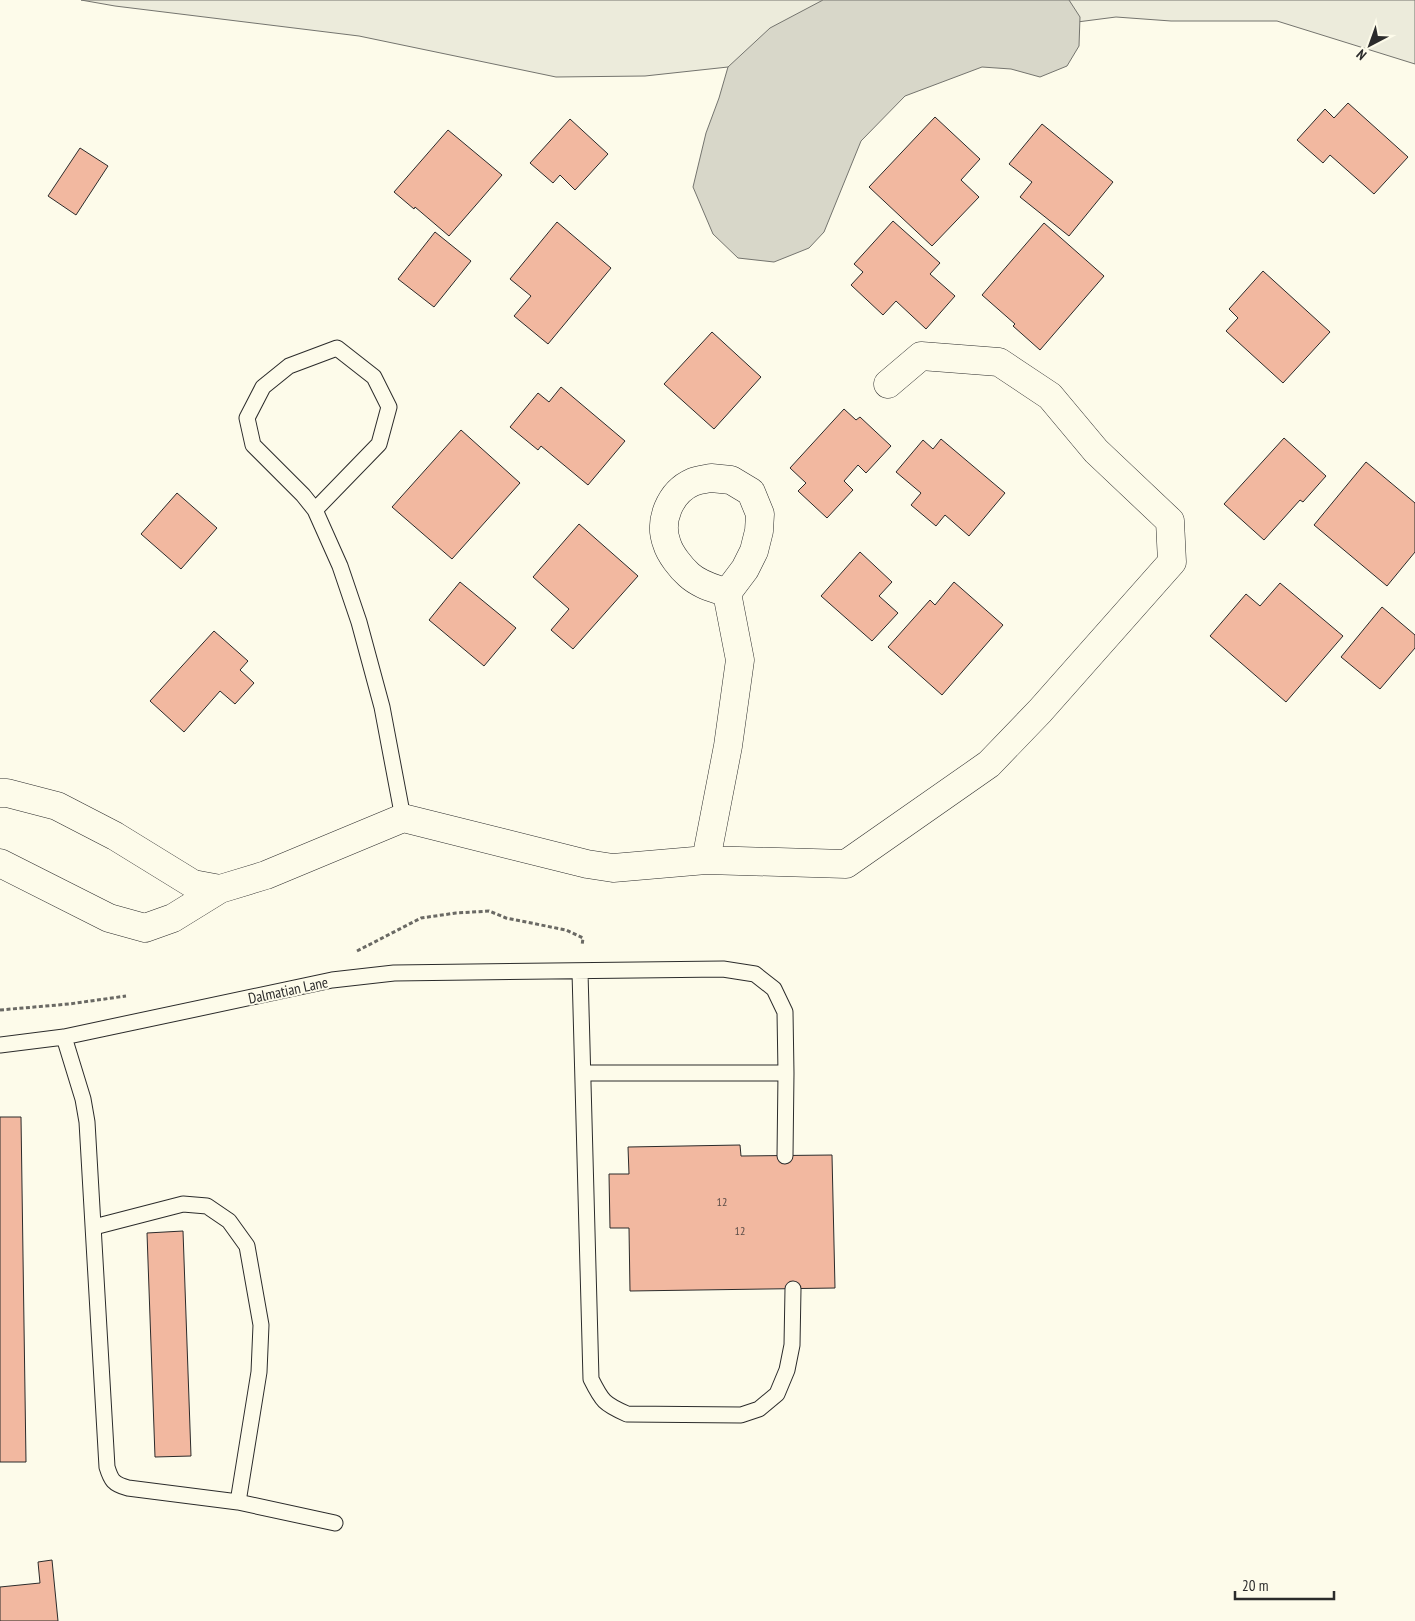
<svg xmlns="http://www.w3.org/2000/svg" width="1415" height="1621" viewBox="0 0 1415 1621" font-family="'PT Sans Narrow',sans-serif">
<rect width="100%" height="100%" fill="#fdfbea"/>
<path fill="#ecebdb" stroke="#74746e" d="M81,0h1334v64l-138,-43h-106l-55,-4 -388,50 -83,9 -89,1 -197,-41 -244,-30z"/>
<path fill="#d8d7c9" stroke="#74746e" d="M823,0h246l11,17 -1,29 -12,20 -27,11 -29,-8 -29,-2 -77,29 -44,45 -37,91 -15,16 -35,14 -36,-4 -25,-24 -20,-47 13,-54 13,-35 9,-31 42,-39z"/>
<path fill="#f2b8a0" stroke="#2b2b2b" d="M1348,103l60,54 -34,37 -44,-39 -7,8 -26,-23 28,-31 9,9z
M935,117l45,42 -19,21 18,17 -47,49 -63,-59z
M570,119l38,35 -33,36 -15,-15 -7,8 -23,-20z
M1042,124l71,58 -44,54 -49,-39 12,-15 -23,-18z
M448,130l54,45 -53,61 -34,-29 -1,2 -20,-17z
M80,148l28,18 -32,49 -28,-19z
M893,221l47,42 -10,11 25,22 -29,33 -30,-28 -13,14 -32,-30 12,-13 -9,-8z
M557,222l54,46 -63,76 -34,-28 17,-20 -21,-17z
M1044,223l60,53 -64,74 -27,-24 2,-2 -33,-29z
M435,232l36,29 -37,46 -36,-28z
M1263,271l67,61 -47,51 -57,-52 12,-13 -9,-9z
M712,332l49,45 -47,52 -50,-45z
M561,387l64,54 -37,44 -47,-39 -3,4 -28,-23 28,-34 11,9z
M844,409l12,11 4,-3 31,29 -25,27 -8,-8 -14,16 9,9 -26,28 -29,-27 8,-8 -16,-15z
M461,430l59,53 -68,76 -60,-52z
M1284,438l42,38 -23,26 -3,-2 -36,40 -40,-36z
M941,439l64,54 -36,43 -24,-21 -9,11 -25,-21 10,-12 -25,-21 27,-32 10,9z
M1366,462l49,41v49l-28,34 -73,-61z
M177,493l40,35 -36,41 -40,-35z
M579,524l59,52 -65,73 -22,-19 18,-21 -36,-32z
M860,552l32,30 -13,14 19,17 -26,28 -51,-45z
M460,582l56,46 -32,38 -55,-46z
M954,582l49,43 -61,70 -54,-48 42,-47 5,5z
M1280,583l63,53 -57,66 -76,-66 36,-42 14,12z
M1382,607l33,28v13l-35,41 -39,-32z
M214,631l34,30 -8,9 14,13 -19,21 -15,-13 -36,41 -34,-31z
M0,1117h21l5,345h-26z
M740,1145l1,11 91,-1 3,133 -205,3 -1,-63h-19l-1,-54h20l-1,-27z
M183,1231l8,225 -36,1 -8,-224z
M52,1560l6,61h-58v-34l40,-4 -2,-21z"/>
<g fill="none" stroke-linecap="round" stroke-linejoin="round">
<g stroke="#2b2b2b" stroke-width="17">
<path id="lane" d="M315,510l64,-66 10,-37 -15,-30 -37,-29 -48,18 -26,21 -16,31 6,27 50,50 12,15 25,56 19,56 23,85 21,111
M580,972l11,407c11,22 13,25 36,35l114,1 18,-6 18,-15 10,-24 5,-25 1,-56
M64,1037l19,62 4,23 20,345c4,13 6,17 21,21l110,14 97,21
M0,1045l64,-8 268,-57 62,-7 329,-4 32,5 19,15 11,23 1,61 -1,83
M584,1073h202
M94,1227l89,-23 24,2 22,15 18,25 14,79 -2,47 -21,130"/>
</g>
<g stroke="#2b2b2b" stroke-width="29">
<path id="street" d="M711,478l20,2 20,12 9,22 -1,17 -5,20 -9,18 -18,24c-13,-5 -27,-8 -38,-18 -8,-7 -19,-21 -22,-31 -9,-23 3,-52 26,-62 5,-2 13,-3 18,-4z
M0,793h7l50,13 58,30 78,48 27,5 46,-14 137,-57 184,46 26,4 93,-8 140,4 143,-100 51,-53 132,-149 -2,-41 -74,-70 -46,-55 -51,-34 -78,-6 -33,28
M706,860l22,-114 12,-86 -13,-67
M0,863l109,55 36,10 28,-10 47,-29"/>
</g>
<path stroke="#6a6964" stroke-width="3" stroke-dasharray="4 2.5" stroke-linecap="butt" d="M357,951l64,-33 35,-5 33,-2 17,7 60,12 17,8 -1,8
M0,1010l69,-6 57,-8"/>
<use href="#lane" stroke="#fdfbea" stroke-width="15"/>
<use href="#street" stroke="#fdfbea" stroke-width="28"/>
</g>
<g text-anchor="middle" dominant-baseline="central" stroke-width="4" stroke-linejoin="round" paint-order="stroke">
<g font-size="12" fill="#5d4e48">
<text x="722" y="1201">12</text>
<text x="740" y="1230">12</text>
</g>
<g font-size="15" fill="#2b2b2b" stroke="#fdfbea">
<text transform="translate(288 990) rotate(-12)">Dalmatian Lane</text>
</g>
</g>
<g transform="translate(1370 45) rotate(221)" stroke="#fdfbea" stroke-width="4" paint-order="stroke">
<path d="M0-4L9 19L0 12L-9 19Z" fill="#2b2b2b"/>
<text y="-8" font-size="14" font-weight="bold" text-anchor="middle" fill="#2b2b2b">N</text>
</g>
<path d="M1235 1591v8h99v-8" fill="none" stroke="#2b2b2b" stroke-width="2.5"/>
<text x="1242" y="1591" font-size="15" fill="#2b2b2b" stroke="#fdfbea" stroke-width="4" paint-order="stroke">20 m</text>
</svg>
